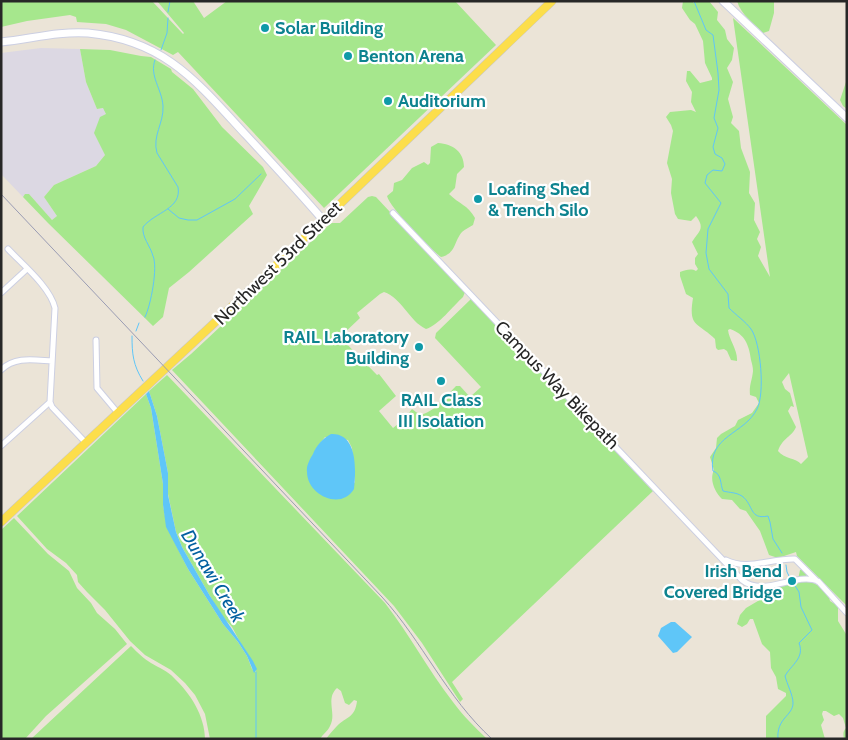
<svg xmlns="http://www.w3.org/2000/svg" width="848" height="740" viewBox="0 0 848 740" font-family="Cabin,sans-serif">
<rect width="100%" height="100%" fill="#ebe4d7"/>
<path fill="#dcd8e3" d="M41,48l39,1 6,33 11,27 7,-1 2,6 -1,41 -9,11 -42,19 -10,12 13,19 -5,4 -23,-26h-4l-2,3 -22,-23v-121z"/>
<path fill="#a6e78d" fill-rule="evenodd" d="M1,1h151l31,33 1,-1 -27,-32h36l11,17 23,-17h228l41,44 -172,163 -146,-156 -5,3 -47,-25 -20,-6 -29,-2 -1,-5 -6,-2 -43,6 -26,6z
M683,1h9l2,2 3,-2h12l9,11 -1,8 8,10 2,9 7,9 -2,12 -5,8 6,14 -5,17 5,18 -2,6 8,8 2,17 9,24 -1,21 6,10 -1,17 6,12 -3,7 4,8 -3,9 12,21 -37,-259 114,107v481l-50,-50 -1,-4 -18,6 -9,-3 -9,-24 -14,-20 -6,-2 -8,-9 -10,-1c-7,-7 -13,-19 -8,-29l-4,-13 6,-9 1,-10 4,-4 14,-8 3,-6 14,-7 7,-10 -3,-6 -6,-2c-1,-10 2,-14 3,-24 0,-4 -1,-7 -2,-11 -2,-15 -6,-26 -21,-31l-2,1c1,10 10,20 9,31l-6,-1 -4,-9 -3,-2 -6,1 -2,-2 -1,-9c-17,-17 -27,-11 -22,-41l-7,-4 -6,-18v-4c6,-2 11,-4 16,-1l2,-2 -3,-5v-6l3,-4 -6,-12c6,-10 14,-13 4,-26l-5,5 -13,-2 -3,-5 -4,-21 1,-14 -5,-16 6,-32 -2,-6 -5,-8 4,-5 21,-2 5,2 -5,-10 1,-10 -6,-11 1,-10h3l10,12 12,-3v-2l-7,-15 -2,-22 -8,-17 -5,-4 -8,-12zM789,373l19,84 -7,7c-5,-6 -17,-5 -23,-13 5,-14 14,-14 18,-24l-8,-16 3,-5 3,1 -4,-14 -5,-4 -3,-7z
M737,1h37v12l-5,18 -6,2c-9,-10 -22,-18 -26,-32z
M80,49l30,1 31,6 10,1 20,12 1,3 21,17 29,38 41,40 4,8 -18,31 4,8 -64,58 -20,16 -6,29 -10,9 -105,-103 -25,-26 2,-3h4l23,26 5,-4 -13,-19 10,-12 42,-19 9,-11 -11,-22 6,-16 6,-3 -3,-6 -6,1 -11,-27z
M847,79v30l-4,-3 -3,-6z
M438,143c15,1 26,9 26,24l-7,7 -2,14 -6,6c10,10 19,11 26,24l-2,7c-3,2 -8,4 -11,7 -8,9 -6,22 -21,25 -11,-8 -51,-49 -54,-61l6,-5 1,-8 8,-3 10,-12 12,-6 4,3 2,-2 1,-16z
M372,196l4,1 89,95 -2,5c-9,8 -25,29 -37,32 -17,-8 -24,-31 -42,-37l-4,2 -23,19 3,5 -20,19 37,38 2,-1 17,22 -17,15 14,17 11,-9 8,-10 8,6c15,-3 26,-19 36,-29h4l10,11 11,-10 -46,-49 1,-5 35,-34 182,192 -201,191 11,17 -3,3 -38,-59 -28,-37 -222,-236 19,-16 140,-131h9l28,-26zM325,437l23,3 4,8 3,35 -40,-33z
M167,375l218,228c25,32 43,67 68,99 10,14 22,25 34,37h-161c3,-4 7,-9 11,-13 10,-10 18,-8 20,-25l-3,-1 -5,5 -4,-2 -4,-12 -4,-3c-12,11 0,26 -7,38 -2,5 -7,8 -10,13h-110l-5,-25 -10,-19 -10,-12 -14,-13 -26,-15 -15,-14 -25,-31 -18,-18 -9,-10 -1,-7 -11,-12 -19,-14 -30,-33 129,-122 5,14 12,76v21l4,22 21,42 35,55 15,18 9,14 5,13 4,3 -24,-45 -11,-12 -11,-19 -28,-49 -6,-15 -8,-38v-21l-11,-57 -8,-25z
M14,518l34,36 21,17 8,17 14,15 6,10 18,16 12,15 -81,72 -21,23h-24v-209z
M803,569l7,6 -3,5 2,2c9,1 20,10 21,19l8,5v15l8,13 1,105h-3c-1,-5 -1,-8 2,-11l-3,-10 -4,-4 -5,2 -8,-5h-3l-1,3 2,6 -3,5 4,14h-59v-23l20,-20v-3l-8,-4 -2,-12 -5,-9 -1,-16 -8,-8 -9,-25h-3l-3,5 -5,3 -5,-3 3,-9 6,-7 17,-10 9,-9 14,-7c11,5 12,-2 14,-12z
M131,646c6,6 13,13 20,17 8,5 17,8 23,15 16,15 31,38 31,61h-174z"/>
<path fill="#5fc6f8" d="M149,391l8,25 11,57v22l8,37 6,15 28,49 43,65 4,8 -3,4 -7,-17 -9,-14 -15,-18 -35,-55 -22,-42 -3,-22v-21l-12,-76 -5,-14z
M331,434c27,-1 25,36 23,55 -13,22 -47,6 -47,-17 -1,-6 3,-13 6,-18 3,-8 10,-16 18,-20z
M671,622h4l17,15 -15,15 -4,1 -15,-17 3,-8z"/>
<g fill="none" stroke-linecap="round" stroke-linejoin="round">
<path stroke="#5fc6f8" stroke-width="1" d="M694,1l12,29 7,5 5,38 1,17 -5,28 4,10 -5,19 2,7 7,4 3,6 -3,7 -9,-1 -6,5 -2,8 16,20 -13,26 -2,24 3,16 19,25 1,14c7,7 17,14 22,21 10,14 14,65 6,80 -12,25 -50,27 -44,62 9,3 7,13 10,20 8,2 12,1 19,5 12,9 7,24 26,20l2,6 3,17 9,14
M168,12l2,-11
M161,50l6,-17 1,-15
M168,209l11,9 9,2h9l38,-21 26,-25
M145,317c6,-12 13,-50 8,-61 -3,-11 -11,-18 -10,-29 12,-15 39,-18 35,-40l-21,-34c-5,-17 7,-30 6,-47 -1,-17 -14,-30 -8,-46
M136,331l3,-8
M132,336c0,18 1,29 11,45
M786,565l1,7 3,6
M256,672v67
M778,739c-2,-21 15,-23 15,-36 0,-8 -6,-19 -8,-27 6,-11 20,-18 14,-33l13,-13 -11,-23 -2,-15 -5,-8"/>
<g stroke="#cccfe2" stroke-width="7">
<path id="street" d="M393,213l349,367c22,18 52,-8 76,1l29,32
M8,249c15,16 42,38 47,59l-5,94 2,5 34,36
M1,293l26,-24
M96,340l1,48 21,25
M1,370c14,-14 33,-10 51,-9
M1,446l49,-44
M726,560c21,11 46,-2 69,-1l22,22"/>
</g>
<g stroke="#cccfe2" stroke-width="9">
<path id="secondary" d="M723,1l124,117
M1,42c30,-3 57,-11 87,-9 77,7 110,50 158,102 26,28 52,56 77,85"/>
</g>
<g stroke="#c7c7c7" stroke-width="9">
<path id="primary" d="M1,522l270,-252 281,-269"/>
</g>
<use href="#street" stroke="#fff" stroke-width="5"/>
<use href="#secondary" stroke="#fff" stroke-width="7"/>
<use href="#primary" stroke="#fcde4b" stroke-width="8"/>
<path stroke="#9a9cb3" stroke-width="1" d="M1,194l381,403c41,45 64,100 110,142"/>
</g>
<g fill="#0f9aa8" stroke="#fff" stroke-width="2">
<circle cx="265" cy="28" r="5"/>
<circle cx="348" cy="56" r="5"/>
<circle cx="388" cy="101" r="5"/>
<circle cx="478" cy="199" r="5"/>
<circle cx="419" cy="347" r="5"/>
<circle cx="441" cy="381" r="5"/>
<circle cx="792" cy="581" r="5"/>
</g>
<g text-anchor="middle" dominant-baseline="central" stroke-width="4.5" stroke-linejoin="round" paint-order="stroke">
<g font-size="18" font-weight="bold" fill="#0d838f" stroke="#fff" text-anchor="start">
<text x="275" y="28">Solar Building</text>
<text x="358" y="56">Benton Arena</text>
<text x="398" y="101">Auditorium</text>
<text x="488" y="189">Loafing Shed<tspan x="488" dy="21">&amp; Trench Silo</tspan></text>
<text x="409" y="337" text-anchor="end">RAIL Laboratory<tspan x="409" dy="21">Building</tspan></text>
<text x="441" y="400" text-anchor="middle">RAIL Class<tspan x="441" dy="21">III Isolation</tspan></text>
<text x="782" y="571" text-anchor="end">Irish Bend<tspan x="782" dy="21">Covered Bridge</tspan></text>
</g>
<g font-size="18" fill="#272727" stroke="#fff">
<text transform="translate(278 263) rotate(-44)">Northwest 53rd Street</text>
<text transform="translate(557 385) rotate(46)">Campus Way Bikepath</text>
</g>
<g font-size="19" font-style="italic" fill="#0260a0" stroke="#fff">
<text transform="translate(213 576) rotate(59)">Dunawi Creek</text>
</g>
</g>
<rect width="848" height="740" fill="none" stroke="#272727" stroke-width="5"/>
</svg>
